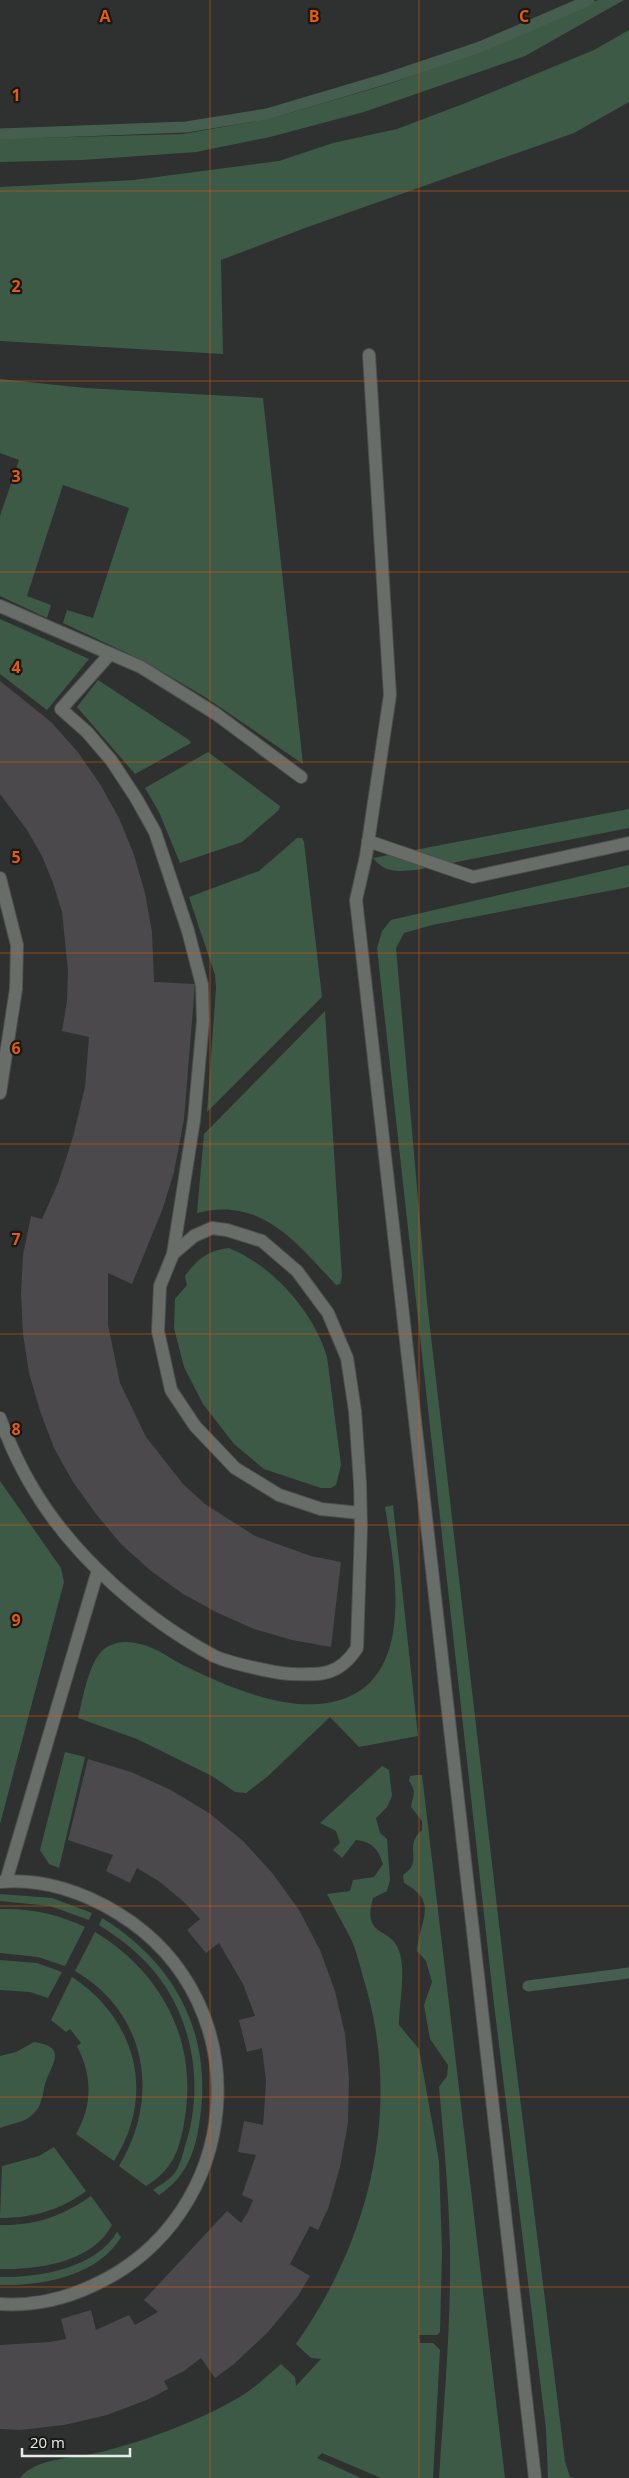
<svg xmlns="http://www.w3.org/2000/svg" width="629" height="2478" viewBox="0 0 629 2478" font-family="'Open Sans',sans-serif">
<rect width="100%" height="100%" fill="#2e312f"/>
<path fill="#3d5a47" d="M598,0h26l-99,56 -161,56 -94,25 -74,15 -114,8 -82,2v-23l183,-5 86,-15 123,-36 93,-34z
M629,30v72l-55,31 -269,95 -84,32 2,94 -223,-13v-154l134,-7 145,-19 54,-18 64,-14 66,-25 131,-54z
M0,379l85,9 178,10 40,366 -98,-67 -61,-36 -81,-38 4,-13 26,8 36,-110 -66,-23 -36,111 24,9 -4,13 -47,-22v-80l19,-56 -19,-7z
M0,619l89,40 -42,51 -47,-36z
M98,680l91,60 2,3 -56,31 -58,-67z
M208,752l72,54 -1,4 -37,32 -62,21 -21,-51 -14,-24z
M629,809v19l-213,42c-19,1 -30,4 -43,-12z
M297,838h5l2,4 18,155 -115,115 9,-124 -1,-13 -26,-78 70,-26z
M629,865v22l-197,38 -28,8 -8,15 31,354 80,691 58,468 5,16 6,1h-28l-2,-49 -53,-433 -116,-1048 5,-17 9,-11z
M325,1011l17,266 -2,7 -4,1c-39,-42 -75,-89 -139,-72l7,-79z
M229,1248c44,18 85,64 98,109l14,108 -5,20 -5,3h-10l-57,-19 -30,-25 -31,-40 -19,-37 -10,-39 1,-29 12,-14 -2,-9c12,-17 24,-26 44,-28z
M0,1481l61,87 3,14 -64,242z
M393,1505l25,231 -59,11 -29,-30 -63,60 -21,16 -11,-1 -23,-16 -75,-37 -59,-21c5,-19 11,-61 29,-71 10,-6 22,-6 33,-3 16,3 32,16 47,23 45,22 110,50 159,31 70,-28 48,-133 39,-191z
M65,1752l20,5 -26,111 -10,-4 -9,-14z
M382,1766l7,4 3,26 -5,11 -11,11 4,15 7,6 3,41 -3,11 -14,7c-11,39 16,29 25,50 9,21 1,54 1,77l20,24 20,112 3,91 -2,80 -3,3h-18l1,8h13l7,7 -7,128h-52l-59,-25 -5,5 44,20h-341c14,-20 57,-20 81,-26 45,-11 106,-34 145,-59 12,-8 23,-19 35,-29l14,13 1,9 25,-27 -10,-1 -15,-14c76,-108 107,-240 67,-367 -3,-11 -6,-24 -11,-36 -8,-16 -17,-31 -25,-47l23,-3 3,-11 21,-3 9,-13c-5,-15 -10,-22 -27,-24l-14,18 -9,-8 7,-7 -4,-12 -16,-8z
M416,1775h6l83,703h-66c5,-76 12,-152 11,-228 -1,-54 -6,-108 -11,-163l8,-11 1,-11 -18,-26 -6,-34 8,-23 -6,-21 -9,-10c2,-30 23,-49 -13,-68l-1,-8c22,-14 -1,-28 19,-45v-9l-11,-14c2,-12 6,-15 -2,-26l1,-5z
M0,1894l52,4 40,15 -3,7 -39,-14 -50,-5z
M0,1909c30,-1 58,5 85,18l-20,39 -27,-9 -38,-4z
M102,1918c75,46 112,119 97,207 -4,29 -15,54 -40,70l-6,-5c7,-5 18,-11 23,-19 4,-7 7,-17 9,-25 17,-51 11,-110 -18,-157 -17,-27 -41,-47 -68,-64z
M95,1932c68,41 104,111 89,191 -5,29 -12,47 -38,63l-27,-20c42,-69 28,-153 -44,-195z
M0,1960l37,3 25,9 -14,26 -18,-6 -30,-2z
M72,1977c65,43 84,118 42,184l-38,-27c17,-29 16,-59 1,-88l4,-3 -11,-14 -4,3 -15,-12z
M34,2042c35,5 17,22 11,42 -3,12 -3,23 -13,31 -10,9 -21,8 -32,13v-72l16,-4z
M54,2147l32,44c-25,19 -54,27 -86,27l2,-52 37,-10z
M91,2196l21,29c-19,37 -74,45 -112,44v-44c34,1 63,-9 91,-29z
M117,2232l4,5c-23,39 -79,49 -121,48v-8c39,1 96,-9 117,-45z"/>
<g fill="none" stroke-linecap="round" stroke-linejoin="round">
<path stroke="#465e50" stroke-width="11" d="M0,134l186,-7 81,-13 121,-36 92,-31 109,-47
M528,1986l101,-13"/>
</g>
<path fill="#4b494c" d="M0,681l51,41 26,29 23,33 19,34 15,37 11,38 7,39 2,50 41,2 -11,135 -10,53 -11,36 -31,76 -24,-11v52l12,58 26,54 37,47 22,20 50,32 56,20 30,6 -10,85 -39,-7 -38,-11 -36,-16 -35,-19 -32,-23 -30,-27 -25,-30 -23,-32 -19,-34 -14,-37 -11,-38 -6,-39 -2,-40 2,-39 8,-39 11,3 16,-36 15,-46 12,-50 4,-50 -27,-6 5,-30 1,-30 -6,-59 -9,-29 -11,-27 -15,-26 -27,-36z
M88,1759l43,13 40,18 38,23 34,28 30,33 26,36 21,40 15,41 10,43 4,44 -1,45 -8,44 -12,42 -10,21 -8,-4 -20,38 20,12 -12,20 -30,36 -34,32 -19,14 -14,-20 -17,13 -20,10 4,8 -19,10 -42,16 -43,10 -44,5 -20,-1v-84l50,-3 16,-3 -5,-20 30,-9 5,20 33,-15 6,10 23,-13 -14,-12 83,-89 14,12 7,-11 5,-12 -11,-5 14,-40 -18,-3 6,-31 19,4 1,-11 2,-33 -4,-33 -15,4 -8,-32 16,-4 -12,-32 -24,-41 -13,10 -19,-23 13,-11 -15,-16 -25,-21 -23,-14 -7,15 -24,-12 7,-16 -45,-15z"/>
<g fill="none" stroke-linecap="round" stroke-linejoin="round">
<g stroke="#4d504e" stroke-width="14">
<path id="service" d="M0,606l141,61 75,47 85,63
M110,654l-49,55 26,23 24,28 25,38 19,34 33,99 14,54 1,36 -9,99 -21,134"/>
</g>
<g stroke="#4d504e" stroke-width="14">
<path id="minor" d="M369,355l21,340 -24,161 -10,44 179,1578
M368,841l105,36 156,-34
M0,878l17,67 -1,44 -16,104
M0,1418c9,25 20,49 34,72 40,67 111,129 180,166 15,7 60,17 77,18 30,1 48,2 66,-26l4,-120 -1,-45 -5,-72 -8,-53 -19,-45 -31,-42 -35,-30 -35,-11 -15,-2 -18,8 -21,18 -13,32 -2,45 13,59 24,36 40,42 44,27 42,14 39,4
M6,1881l92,-311
M0,1882c42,-4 84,10 119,32 144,89 126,303 -27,372 -28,13 -61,20 -92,18"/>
</g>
<use href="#service" stroke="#696d6a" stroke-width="12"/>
<use href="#minor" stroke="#696d6a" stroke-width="12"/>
</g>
<path fill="none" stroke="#e8590c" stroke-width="1" stroke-opacity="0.55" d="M210,0v2478M419,0v2478M0,191h629M0,381h629M0,572h629M0,762h629M0,953h629M0,1144h629M0,1334h629M0,1525h629M0,1716h629M0,1906h629M0,2097h629M0,2287h629"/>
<g font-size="16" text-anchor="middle" font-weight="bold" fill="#e8590c" stroke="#171917" stroke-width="4.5" stroke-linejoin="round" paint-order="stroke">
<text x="105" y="22">A</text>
<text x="314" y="22">B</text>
<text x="524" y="22">C</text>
<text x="16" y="101">1</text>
<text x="16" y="292">2</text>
<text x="16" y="482">3</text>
<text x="16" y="673">4</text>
<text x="16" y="863">5</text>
<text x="16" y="1054">6</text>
<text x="16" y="1245">7</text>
<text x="16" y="1435">8</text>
<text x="16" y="1626">9</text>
</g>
<path d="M22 2448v8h108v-8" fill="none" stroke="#e9ebea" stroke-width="2.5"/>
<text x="30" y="2448" font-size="15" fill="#e9ebea" stroke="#171917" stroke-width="4" paint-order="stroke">20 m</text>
</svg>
